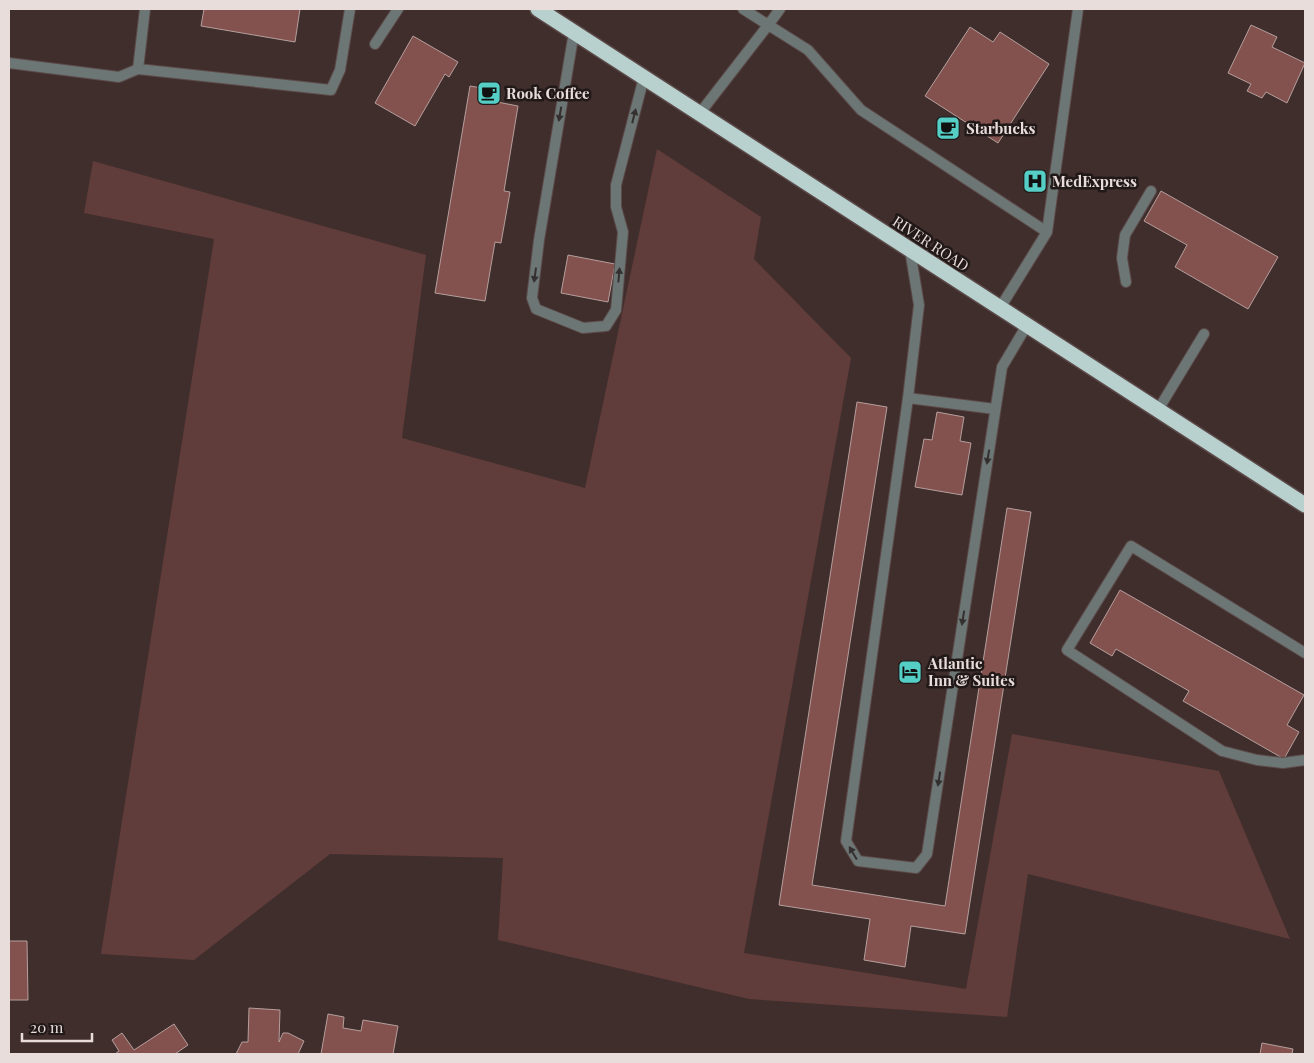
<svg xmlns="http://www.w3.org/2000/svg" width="1314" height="1063" viewBox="0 0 1314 1063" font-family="'Playfair Display',serif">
<rect width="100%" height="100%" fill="#402e2d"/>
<path fill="#603d3a" d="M657,149l104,68 -7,42 97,99 -107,595 222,36 46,-255 207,37 71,168 -262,-65 -21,143 -258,-18 -251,-59 5,-82 -173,-4 -136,106 -93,-6 113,-715 -130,-26 9,-52 333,94 -24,183 183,50z"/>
<path fill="#83524e" stroke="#b59f9d" d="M204,9h96l-5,33 -94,-16z
M1251,25l26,12 -5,10 33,16 -18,40 -21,-11 -4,6 -15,-7 4,-7 -23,-11z
M970,27l23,15 7,-10 49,32 -51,79 -73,-47z
M413,36l45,26 -9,15 -4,-3 -30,52 -40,-23z
M470,86l29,5 -2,11 21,4 -14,85 6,1 -9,51 -6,-1 -10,59 -50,-8z
M1161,191l117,66 -30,52 -73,-42 12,-22 -43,-24z
M568,255l47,9 -7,38 -47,-9z
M857,402l30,5 -75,478 133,21 62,-398 24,4 -66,422 -54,-8 -6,41 -41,-7 6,-41 -91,-14z
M937,412l27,5 -4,24 11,2 -9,52 -47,-8 9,-48 8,1z
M1120,590l184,105 -17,30 12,7 -15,27 -101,-58 6,-10 -73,-42 -4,7 -22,-13z
M9,941h18l1,59h-19z
M249,1008l31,2 -1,32 4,-9h5l16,8 -6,13h-62l6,-12h6z
M328,1014l16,3 -1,11 18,3 2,-11 35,6 -5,28h-72z
M174,1024l14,21 -13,9h-60l4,-3 -7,-11 10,-7 12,17z
M1262,1043l31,6 -1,5h-32z"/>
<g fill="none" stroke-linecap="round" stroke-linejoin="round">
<g stroke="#5b4a49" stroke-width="12">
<path id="lane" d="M743,9l65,41 53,60 186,122
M574,32l-35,208 -7,58 4,11 47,19 23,-2 10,-16 7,-78 -7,-25v-22l28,-108
M375,44l23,-35
M9,63l110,14 19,-8 193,21 9,-20 10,-61
M138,69l7,-60
M700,113l69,-89 11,-15
M910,250l9,55 -11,93 -62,443 12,20 58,7 11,-14 75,-487 25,-42
M1126,282l-4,-24 3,-23 26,-44
M1000,308l47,-76 31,-223
M908,398l87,11
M1158,410l46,-76
M1305,653l-174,-107 -64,104 155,101 35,9 26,3 22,-3"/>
</g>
<g stroke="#5b4a49" stroke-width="18">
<path id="highway" d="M538,9l767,496"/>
</g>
<use href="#lane" stroke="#6c7675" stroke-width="10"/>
<use href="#highway" stroke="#b8d1ce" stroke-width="15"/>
</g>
<defs><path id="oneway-solid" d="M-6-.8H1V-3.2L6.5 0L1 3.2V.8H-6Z" transform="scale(1.25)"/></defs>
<g fill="#34302f">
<use href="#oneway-solid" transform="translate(560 114) rotate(100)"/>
<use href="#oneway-solid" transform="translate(634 116) rotate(-76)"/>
<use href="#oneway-solid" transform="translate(535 275) rotate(98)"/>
<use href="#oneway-solid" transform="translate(619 275) rotate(-85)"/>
<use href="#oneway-solid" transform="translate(988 457) rotate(99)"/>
<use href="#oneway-solid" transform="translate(963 618) rotate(99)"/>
<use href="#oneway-solid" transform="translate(939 779) rotate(99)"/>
<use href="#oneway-solid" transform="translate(853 853) rotate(-121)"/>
</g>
<defs>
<g id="cafe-square" transform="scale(1.25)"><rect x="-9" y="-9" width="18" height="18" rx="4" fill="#55cec6" stroke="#211918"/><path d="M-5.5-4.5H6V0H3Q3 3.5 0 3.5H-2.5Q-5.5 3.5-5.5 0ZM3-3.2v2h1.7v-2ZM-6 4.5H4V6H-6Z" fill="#111"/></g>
<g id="hospital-square" transform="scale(1.25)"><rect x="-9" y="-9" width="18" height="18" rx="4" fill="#55cec6" stroke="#211918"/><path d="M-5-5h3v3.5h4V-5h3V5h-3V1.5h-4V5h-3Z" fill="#111"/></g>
<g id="hotel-square" transform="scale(1.25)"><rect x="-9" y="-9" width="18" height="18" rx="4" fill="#55cec6" stroke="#211918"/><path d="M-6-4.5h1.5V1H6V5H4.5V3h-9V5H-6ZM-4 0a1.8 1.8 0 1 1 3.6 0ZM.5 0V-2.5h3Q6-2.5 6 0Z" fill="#111"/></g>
</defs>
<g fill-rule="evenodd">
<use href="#cafe-square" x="489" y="93"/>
<use href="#cafe-square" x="948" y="128"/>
<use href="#hospital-square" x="1035" y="181"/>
<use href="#hotel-square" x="910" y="672"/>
</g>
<g text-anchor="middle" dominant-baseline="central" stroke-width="5" stroke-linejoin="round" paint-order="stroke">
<g font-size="15" font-weight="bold" fill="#e9dddc" stroke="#211918" text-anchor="start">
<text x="506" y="93">Rook Coffee</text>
<text x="966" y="128">Starbucks</text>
<text x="1052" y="181">MedExpress</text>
<text x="928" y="663">Atlantic<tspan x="928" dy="17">Inn &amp; Suites</tspan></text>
</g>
<g font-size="15" fill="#e9dddc" stroke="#211918">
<text transform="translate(931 243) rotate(33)">RIVER ROAD</text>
</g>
</g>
<rect width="1314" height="1063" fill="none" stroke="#e9dddc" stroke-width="20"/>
<path d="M22 1033v8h70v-8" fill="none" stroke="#e9dddc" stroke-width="2.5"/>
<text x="30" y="1033" font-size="15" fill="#e9dddc" stroke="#211918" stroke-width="4" paint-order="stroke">20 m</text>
</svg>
